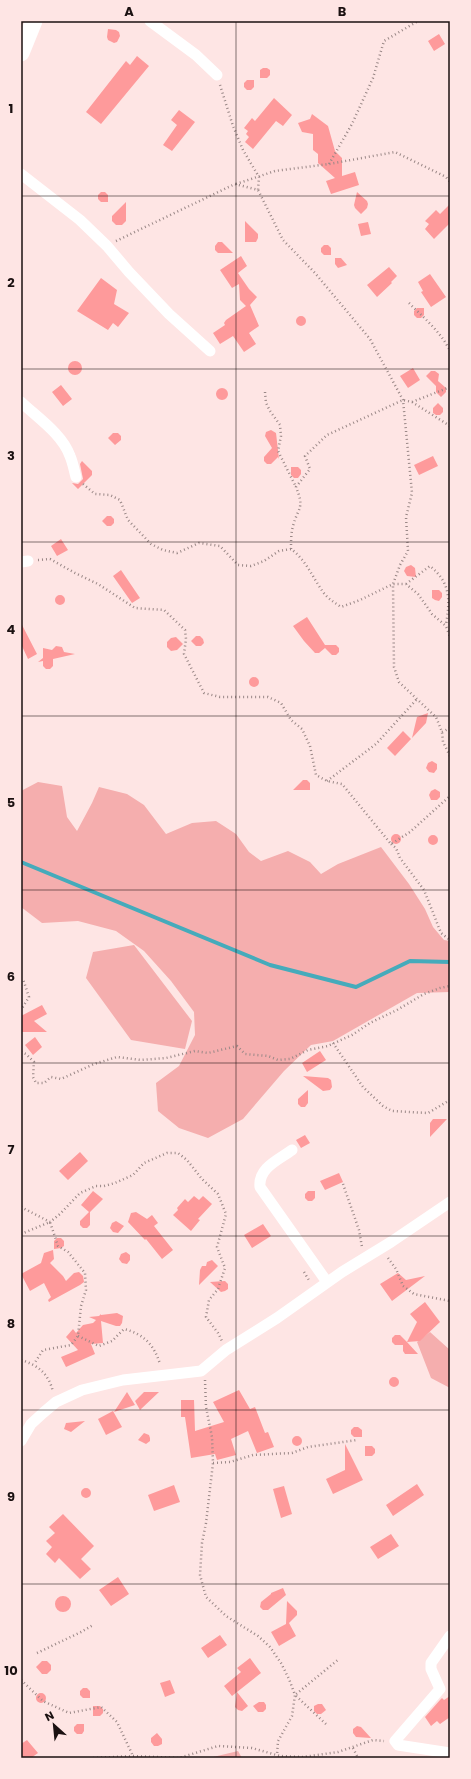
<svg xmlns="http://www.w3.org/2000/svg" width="471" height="1779" viewBox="0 0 471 1779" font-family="Poppins,sans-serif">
<rect width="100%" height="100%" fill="#fee5e4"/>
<path fill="#f5aeae" d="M38,782l24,4 5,31 10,14 15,-28 7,-16 28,7 17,11 22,29 26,-11 24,-2 20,13 13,18 12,9 27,-10 22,11 11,12 17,-10 43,-17 28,37 16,25 8,18 11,13 6,1v51l-33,1 -84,48 -22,4 -27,26 -41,48 -35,19 -29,-10 -21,-17 -2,-28 23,-17 16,-31 -1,-23 -23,-31 -27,-30 -28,-20 -38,-10 -36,2 -21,-16v-116z
M134,945l58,76 -7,28 -54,-9 -45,-62 7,-26z
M430,1332l20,18v38l-19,-10 -14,-36z
M238,1751l4,7h-33z"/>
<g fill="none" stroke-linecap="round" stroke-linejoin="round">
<path stroke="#45abbb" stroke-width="4" d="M21,862l249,103 86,22 54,-26 40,1"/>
</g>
<path fill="#fe9a9b" d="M108,29l8,1 3,2 1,4 -3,6 -3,1 -6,-3 -1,-3z
M439,34l6,10 -11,7 -6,-10z
M137,56l12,10 -48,58 -15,-12 40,-51 4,4z
M263,68h4l3,2v5l-3,3h-7v-8z
M247,80h7v7l-3,3h-4l-3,-3v-4z
M274,98l18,17 -9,11 -7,-5 -23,28 -8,-7 4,-5 -3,-3 2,-3 -4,-3 8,-10 3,3z
M179,110l16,12 -23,29 -9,-6 14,-20 -6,-5z
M312,114l16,12 7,25 7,7v18l13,-4 4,13 -28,9 -5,-13 9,-3 -17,-15v-9l-5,-4v-16l-11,-2 -4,-9 12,-4z
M101,192h4l3,3v7h-7l-3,-3v-4z
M357,192l10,9 1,3 -1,4 -6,6 -6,-6 -1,-3z
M126,202v19l-4,4h-6l-4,-4v-5z
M450,204v19l-16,16 -9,-10 4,-5 -4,-3 11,-11 4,4z
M245,221l13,13v4l-2,4h-11z
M368,222l3,12 -10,2 -3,-12z
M218,242h4l11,11h-15l-3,-3v-4z
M324,245h4l3,3v7h-7l-3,-3v-4z
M241,256l6,10 -9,7 11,16 8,8 -7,8 9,21 -10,7 7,11 -12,8 -11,-16 -13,8 -7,-11 12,-8 -1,-2 2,-3 20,-14 -6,-6 -1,-16 -7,4 -12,-18z
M335,258h6l6,7 -9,3 -3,-4z
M389,267l8,9 -6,6 1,1 -15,14 -10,-12z
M430,274l16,23 -15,10 -10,-15 2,-1 -5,-9z
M101,278l16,12 -3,14 15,9 -11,14 -5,-4 -5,7 -31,-19z
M417,308h7v7l-3,3h-4l-3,-3v-4z
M296 321a5 5 0 1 1 10 0a5 5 0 1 1-10 0Z
M68 368a7 7 0 1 1 14 0a7 7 0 1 1-14 0Z
M413,368l7,12 -12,8 -8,-12z
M431,371h4l4,3 -1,7 8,7v4l-5,5 -5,-5v-6l-10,-10z
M61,385l11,14 -9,7 -11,-14z
M216 394a6 6 0 1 1 12 0a6 6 0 1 1-12 0Z
M438,403l5,5v4l-3,3h-4l-3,-2v-5z
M271,430l5,3 3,26 -1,-2 -7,7h-4l-3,-3v-4l8,-9 -7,-12 1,-4z
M113,433h5l3,3v4l-6,5 -7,-7z
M433,456l5,10 -19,9 -5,-10z
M82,461l10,10v4l-14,14 -6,-6 6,1 5,-5 -3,-15z
M291,467h7l3,3v4l-3,4h-4l-3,-3z
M107,516h4l3,3v4l-3,3h-4l-5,-5z
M61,539l7,11 -11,6 -6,-10z
M411,565l4,3 1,9 -9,-1 -3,-5 2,-4z
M121,570l19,28 -8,5 -19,-27z
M432,590h7l3,3v4l-3,4 -4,-1 -3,-2z
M55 600a5 5 0 1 1 10 0a5 5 0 1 1-10 0Z
M307,617l18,28h11l3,3v4l-3,3h-4l-7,-7 -6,5h-4l-11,-12 -11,-15z
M21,623l16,31 -9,5 -7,-15z
M196,636h4l3,3 1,4 -3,3h-5l-5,-5z
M176,637l7,7 -6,6 -6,1 -4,-4v-5l4,-4z
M56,646l6,1 2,5 11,2 -22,5v7l-3,3h-4l-3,-3v-5l-5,1 5,-4v-10l9,2z
M249 682a5 5 0 1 1 10 0a5 5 0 1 1-10 0Z
M428,713l-2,10 -14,15 5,-21z
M403,731l8,8 -16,17 -8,-8z
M432,761l5,3v5l-3,4 -5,-1 -3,-4 2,-5z
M303,780h4l3,3v7h-17z
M435,789l5,3v5l-3,3h-6l-2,-5 2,-4z
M391 839a5 5 0 1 1 10 0a5 5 0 1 1-10 0Z
M428 840a5 5 0 1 1 10 0a5 5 0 1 1-10 0Z
M42,1005l5,9 -13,7 13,11h-26v-16z
M35,1037l7,10 -9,8 -8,-10z
M320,1051l6,9 -19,12 -5,-9z
M303,1076l25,2 3,2 1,7 -2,3 -7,1z
M308,1090v13l-3,4h-4l-3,-3v-5z
M433,1119h14l-17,18v-14z
M305,1135l5,8 -9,5 -5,-8z
M80,1152l8,9 -20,19 -9,-9z
M339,1173l4,9 -18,8 -5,-9z
M93,1191l10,8 -13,13v13l-3,3h-4l-3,-3v-4l9,-9 -8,-7z
M308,1191h7v7l-3,3h-4l-3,-3v-4z
M194,1196l5,4 4,-4 9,8 -14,15 2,1 -9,11 -18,-16 5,-5 -1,-2 8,-9 3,3z
M136,1212l11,7 5,-4 6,8 -4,3 19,24 -11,9 -16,-20 -1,1 -17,-18 3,-9z
M116,1221l8,5 -6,7 -5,-1 -3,-4 2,-5z
M263,1224l8,12 -19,12 -8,-13z
M57,1238h4l3,3v5l-3,2 -7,1v-8z
M53,1250l1,9 -4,4 13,13 3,5 8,-8 5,-1 4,4 1,6 -4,3 -31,17 -1,-2 3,-3 -7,-14 -14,8 -9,-17 20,-11 3,-10z
M126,1252l4,3v5l-3,4 -5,-1 -3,-4 2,-5z
M212,1260l6,6 -19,19 1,-15 2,-4h4l1,-4z
M398,1273l8,7 19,-4 -33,25 -12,-17z
M225,1281l3,3v5l-3,2 -4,1 -11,-10z
M425,1302l15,20 -20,19 -13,1 11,12h-13l-2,-3v-6h-8l-3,-3v-4l3,-3h5l7,7 10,-20 -7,-8z
M117,1313l6,3 -1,7 -2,3h-4l-15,-5 2,22 -12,1 4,10 -29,13 -5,-10 17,-7 -12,-13 7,-8 3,4 7,-8 10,-2 3,-3 -7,-3 10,-1 2,-2v1z
M389 1382a5 5 0 1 1 10 0a5 5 0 1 1-10 0Z
M239,1390l11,19 5,-2 10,26 3,-1 6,15 -17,6 -9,-22 -17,8 5,16 -19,5 -2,-6 -24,4 -6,-41h-4v-17h13l1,31 29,-9 -11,-20z
M127,1392l8,13 -21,7z
M144,1392h15l-19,18 -5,-9z
M113,1411l9,16 -16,8 -8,-16z
M85,1421l-14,11 -7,-3 2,-6z
M354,1427h4l4,3v7h-8l-3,-3v-4z
M144,1433l5,2 1,3v3l-4,3 -8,-4z
M292 1441a5 5 0 1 1 10 0a5 5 0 1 1-10 0Z
M345,1444l18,36 -30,14 -7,-15 19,-9z
M365,1446h7l3,3v4l-3,3h-7z
M417,1484l7,11 -31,21 -7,-11z
M174,1485l6,17 -26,9 -6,-16z
M284,1486l8,28 -11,4 -8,-29z
M81 1493a5 5 0 1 1 10 0a5 5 0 1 1-10 0Z
M63,1514l31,32 -13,13 10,10 -11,10 -21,-21 -4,5 -9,-9 6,-7 -6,-6 9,-8 -6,-6z
M391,1534l8,12 -21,13 -8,-12z
M118,1577l11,17 -18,12 -12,-16z
M283,1588l3,7 -18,15h-5l-3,-3 1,-5 10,-8v-1z
M55 1604a8 8 0 1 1 16 0a8 8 0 1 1-16 0Z
M287,1601l10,10v4l-8,8 7,13 -17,10 -8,-14 15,-8z
M220,1635l7,10 -19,13 -7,-10z
M250,1658l11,15 -29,23 -8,-10 17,-14 -4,-4z
M42,1661h5l4,4v5l-4,4h-5l-6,-7z
M170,1680l5,13 -10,4 -5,-14z
M83,1688h4l3,3v7h-7l-3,-3v-4z
M237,1692l11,14 -6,5 -4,-1 -3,-3z
M36 1698a5 5 0 1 1 10 0a5 5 0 1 1-10 0Z
M450,1696v21l-10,7 -3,-3 -6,5 -6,-9 15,-17 2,-2 2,2z
M259,1702h5l2,3v4l-3,3h-5l-5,-6z
M318,1704h4l4,6 -5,4h-4l-3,-3v-5z
M93,1706h7l3,3v4l-3,3h-7z
M77,1724h7v7l-2,3h-5l-3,-3v-4z
M357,1726l4,1 10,11 -15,-1 -3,-4v-4z
M157,1733l5,6v5l-4,2h-4l-3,-4v-4z
M27,1740l11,13 -7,5h-10v-14z"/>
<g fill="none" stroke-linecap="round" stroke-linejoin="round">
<path stroke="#9a8887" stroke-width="2.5" stroke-dasharray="1 3" stroke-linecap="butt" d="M220,85l13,41 10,24 16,27 -1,13
M329,164l23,-40 21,-46 11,-37 34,-20
M236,184l39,-13 54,-7 66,-12 51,25 4,5
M116,241l119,-57 23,6 25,50 32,33 55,66 33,61 9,93 -6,24 2,34 -8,14 -7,19 1,83 5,15 37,35 6,15 1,10 7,14
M409,303c15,15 32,29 41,48
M265,392l1,11 4,8 10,14 1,11 -3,15 18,36
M412,402l38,-15
M83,484l12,10 15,1 10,5 8,20 23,24 12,6 14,3 22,-10 21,3 18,19 13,1 13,-5 15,-10 12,-2c15,11 22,29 32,43 5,7 11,10 18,15l19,-7 33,-16h13l12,10 14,20 14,12 4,11
M291,549c0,-8 0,-16 2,-23 5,-19 12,-17 3,-39l14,-18 -5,-13 22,-21 76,-35 9,2 38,24
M38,560l12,-1 25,14 23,11 37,24 29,2 21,20 1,9 -2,15 20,39 16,4h48l13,6 10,17 11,9 8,17 6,29 11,6 15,3 49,60 19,-12 40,-36
M406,584l24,-18c21,17 20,34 16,59
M442,732l8,-4
M327,781l49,-37 41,-45
M391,844l5,4 4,10 24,32 17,43 9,7
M21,979h2l6,18 -8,13
M333,1043l30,44 20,19 9,5 36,2 22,-13
M21,1052l5,2 8,8 -1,15 3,6h8l7,-6 10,2 33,-15 23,-7 24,3 25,-2 29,-7 13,2 29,-7 8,8 23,2 10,4 12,-1 18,-9 20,-4 24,-11 18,-12 27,-13 27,-16 16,-6 10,-2
M343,1184l16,46 3,17
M21,1207l29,15 10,-8 20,-21 16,-7h8l11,-3 18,-8 11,-12 23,-10h11l9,7 15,19 16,15 8,20 -9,33 8,21 -7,21 -9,11 -3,17 12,16 4,8
M21,1234l29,-12 8,24 10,6 17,21 1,17 -5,16 -3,30 -7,9 -28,5 -9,14
M388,1258l8,11 7,17 11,8 36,7
M304,1272l6,10
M78,1336l21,10 13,-5 12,-12c20,5 30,16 36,35
M21,1360c17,5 28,14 32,32
M205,1380l1,27 6,30 1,26 -7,60 -4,20 -2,32 6,22 20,19 32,20 12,11 11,16 8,16 6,16 -3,21 -14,25 -1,14
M213,1463l17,-1 23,-7 39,-2 16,-6 49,-7
M37,1653l44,-21 12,-7
M21,1680l22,21 26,12 32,-6 16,15 16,34
M326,1724l-31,-29 44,-36
M353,1748l5,10
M93,1758l40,-2 46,2 39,-12 34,2 28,8 23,1 35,-5 35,-12 11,1"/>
<path stroke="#fff" stroke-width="11" d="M150,21l46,34 21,20
M21,174l59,46 27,26 22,26 40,42 41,37
M21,402c17,16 41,32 49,54 3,7 4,14 6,21
M21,562l7,-1
M292,1150c-14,10 -34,18 -32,37l67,95
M21,1441l10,-17 12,-11 13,-11 26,-12 41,-10 78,-9 25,-21 51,-32 65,-46 49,-30 59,-40
M450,1636l-19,27v6l9,20 -45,52 3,4 52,8"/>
<path stroke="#fff" stroke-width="17" d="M21,53l13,-32"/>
</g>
<path fill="none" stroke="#1b1111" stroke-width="1" stroke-opacity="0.55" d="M236,21v1737M21,196h429M21,369h429M21,542h429M21,716h429M21,890h429M21,1063h429M21,1236h429M21,1410h429M21,1584h429"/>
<rect width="471" height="1779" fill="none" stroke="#fee5e4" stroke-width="44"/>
<g transform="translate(54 1725) rotate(333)" stroke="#fee5e4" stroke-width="3" paint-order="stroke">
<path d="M0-3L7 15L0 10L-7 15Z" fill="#1b1111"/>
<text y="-6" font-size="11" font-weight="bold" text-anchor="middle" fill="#1b1111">N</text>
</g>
<rect x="22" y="22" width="427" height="1735" fill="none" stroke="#1b1111" stroke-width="1.5"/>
<g font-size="13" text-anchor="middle" font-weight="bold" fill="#1b1111">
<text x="129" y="16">A</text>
<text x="342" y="16">B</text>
<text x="11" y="113">1</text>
<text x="11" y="287">2</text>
<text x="11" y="460">3</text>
<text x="11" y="634">4</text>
<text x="11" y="807">5</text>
<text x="11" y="981">6</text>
<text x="11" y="1154">7</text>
<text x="11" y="1328">8</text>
<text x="11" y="1501">9</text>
<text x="11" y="1675">10</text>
</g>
</svg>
